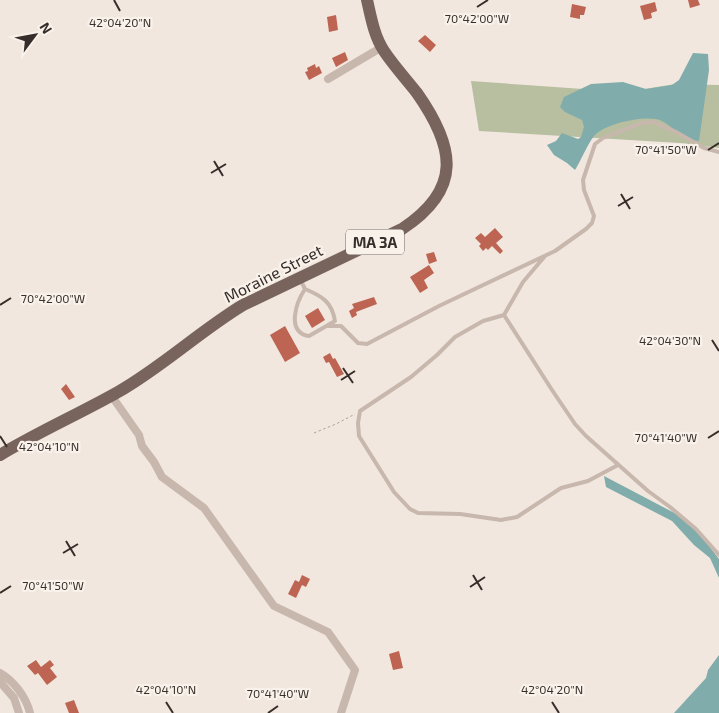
<svg xmlns="http://www.w3.org/2000/svg" width="719" height="713" viewBox="0 0 719 713" font-family="'Exo 2',sans-serif">
<rect width="100%" height="100%" fill="#f1e7df"/>
<path fill="#b7bfa0" d="M471,81l155,11 49,-8 44,1v63l-39,-5 -201,-12z"/>
<path fill="#80acab" d="M693,53l15,1 1,16 -10,71c-14,-1 -25,-13 -37,-20 -14,-7 -54,2 -66,13 -7,6 -15,27 -21,36l-8,-7 -13,-8 -7,-10 9,-4 6,-8 16,6 3,-2 3,-10 -2,-7 -17,-8 -5,-5 4,-10 27,-13 32,-2 23,7 26,-4 7,-5z
M604,476l80,42 12,11 23,30v19l-9,-20 -16,-13 -22,-24 -66,-34z
M719,655v58h-45l32,-35 2,-8z"/>
<path fill="#bd6452" d="M688,0h10l2,5 -10,3z
M655,2l2,9 -6,2 1,5 -8,2 -4,-14z
M572,4l14,3 -2,8h-4v4l-10,-2z
M336,15l2,15 -9,2 -2,-15z
M425,35l11,10 -6,7 -12,-11z
M345,52l3,8 -12,7 -4,-9z
M315,64l1,4 3,-2 3,7 -13,7 -4,-8 3,-1 -1,-3z
M495,228l8,9 -7,6 7,8 -3,3 -8,-8 -4,4 -2,-2 -3,3 -4,-5 2,-2 -6,-6 6,-5 4,4z
M434,252l3,9 -8,3 -3,-10z
M429,265l5,8 -10,7 4,8 -8,5 -10,-16z
M374,297l3,7 -21,8 1,3 -5,3 -3,-7 5,-3 -2,-4z
M318,308l7,12 -13,8 -7,-12z
M285,326l15,27 -15,9 -15,-27z
M330,353l3,6 2,-1 9,16 -7,3 -8,-15 -3,1 -3,-6z
M66,384l9,13 -6,3 -8,-11z
M302,575l8,4 -4,8 -4,-2 -6,13 -8,-4 7,-14 4,2z
M399,651l4,17 -10,2 -4,-16z
M36,660l5,7 9,-7 4,5 -4,3 7,9 -10,8 -9,-12 -3,2 -8,-9z
M74,700l5,13h-10l-4,-10z"/>
<g fill="none" stroke-linecap="round" stroke-linejoin="round">
<path stroke="#b4a196" stroke-width="1" stroke-dasharray="2.5 2.5" stroke-linecap="butt" d="M314,433l22,-9 19,-10"/>
<path stroke="#c8b7ac" stroke-width="4" d="M545,256l-22,26 -19,33 -21,6 -28,16 -18,18 -26,22 -51,34 -2,12 1,13 35,56 16,17 8,4 42,1 41,6 16,-3 44,-29 27,-7 30,-16
M301,281l4,8c-8,12 -20,43 4,47l26,-15c-3,-19 -13,-25 -30,-32
M504,315l48,75 23,34 11,12 62,55 22,16 26,22 23,26
M328,326h13l17,17 9,1 72,-38 116,-55 31,-22 6,-6 2,-7 -10,-26 -1,-10 12,-36 8,-6 39,-15 11,-1 23,10 28,16 15,4"/>
<path stroke="#c8b7ac" stroke-width="8" d="M328,79l54,-32
M111,395l28,40 3,11 12,16 8,15 42,31 70,98 54,26 27,38 -14,43
M0,673c14,8 26,24 30,40
M0,682l14,16 5,15"/>
<path stroke="#78645d" stroke-width="12" d="M0,455c38,-23 79,-41 118,-63 44,-25 82,-61 125,-87l159,-76c61,-40 53,-82 15,-136 -11,-14 -23,-27 -33,-42 -10,-15 -13,-34 -17,-51"/>
</g>
<path fill="none" stroke="#372d2a" stroke-width="2" d="M114,0l6,11M477,7l11,-7M708,150l11,-7M214,161l9,15M211,173l15,-9M621,194l9,15M618,206l15,-9M0,305l11,-7M712,340l7,11M343,368l10,15M341,380l14,-9M0,436l7,11M708,438l11,-7M66,541l9,15M63,553l15,-9M473,575l9,15M470,587l15,-10M0,593l11,-7M166,702l7,11M552,702l7,11M268,713l10,-7"/>
<g text-anchor="middle" dominant-baseline="central" stroke-width="4.5" stroke-linejoin="round" paint-order="stroke">
<rect fill="#f9f2eb" stroke="#716864" stroke-width="1" x="346" y="229.5" width="58" height="25" rx="4"/>
<g font-size="15" font-weight="bold" fill="#372d2a">
<text x="375" y="242">MA 3A</text>
</g>
<g font-size="16" fill="#372d2a" stroke="#f9f2eb">
<text transform="translate(273 273) rotate(-27)">Moraine Street</text>
</g>
</g>
<g font-size="12" text-anchor="middle" fill="#372d2a" stroke="#f9f2eb" stroke-width="4.5" stroke-linejoin="round" paint-order="stroke">
<text x="477" y="23">70°42'00"W</text>
<text x="120" y="27">42°04'20"N</text>
<text x="666" y="154">70°41'50"W</text>
<text x="53" y="303">70°42'00"W</text>
<text x="670" y="345">42°04'30"N</text>
<text x="666" y="442">70°41'40"W</text>
<text x="49" y="451">42°04'10"N</text>
<text x="53" y="590">70°41'50"W</text>
<text x="166" y="694">42°04'10"N</text>
<text x="552" y="694">42°04'20"N</text>
<text x="278" y="698">70°41'40"W</text>
</g>
<g transform="translate(35 35) rotate(58)" stroke="#f9f2eb" stroke-width="4" paint-order="stroke">
<path d="M0-4L9 19L0 12L-9 19Z" fill="#372d2a"/>
<text y="-8" font-size="14" font-weight="bold" text-anchor="middle" fill="#372d2a">N</text>
</g>
</svg>
